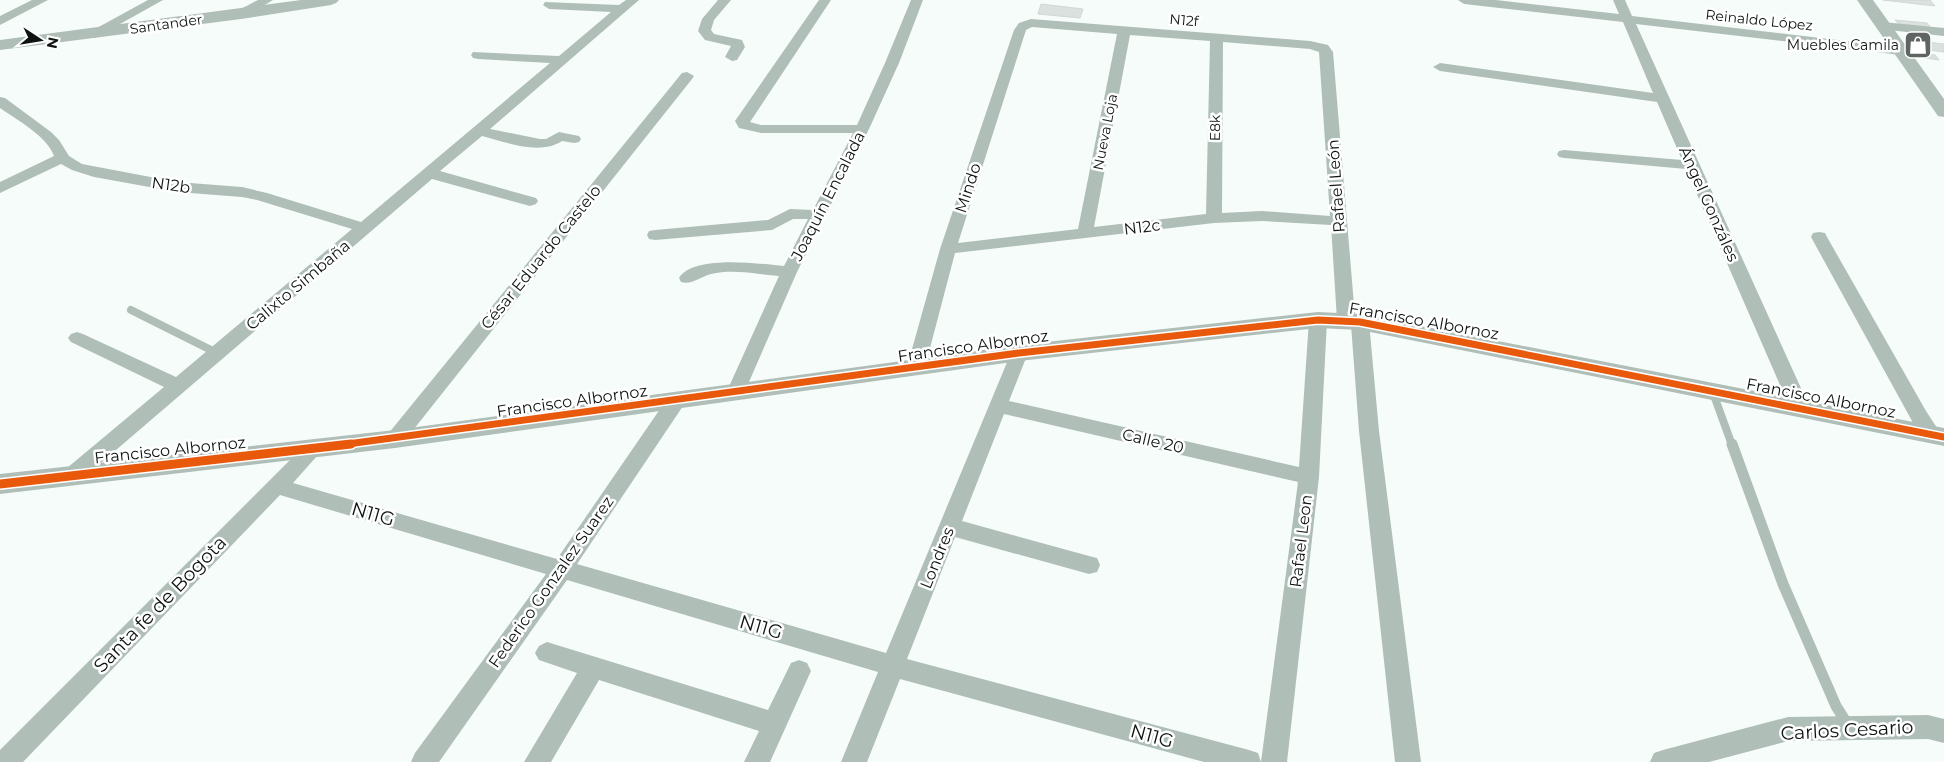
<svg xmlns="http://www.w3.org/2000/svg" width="1944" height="762" viewBox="0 0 1944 762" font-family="Montserrat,sans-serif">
<rect width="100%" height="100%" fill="#f6fcf9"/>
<path fill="#dae1de" stroke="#d0d7d4" d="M1883,0h47l5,6z
M1041,4l42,5 -3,9 -42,-4z
M1895,20l32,3 4,5 -31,-3z
M1907,40l37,4v8l-31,-4z
M1916,52l19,3 4,5 -20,-3z"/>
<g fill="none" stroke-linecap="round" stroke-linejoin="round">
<path stroke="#b0beb8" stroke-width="8" d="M131,310l86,43
M1712,390l20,55"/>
<path stroke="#b0beb8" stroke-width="11" d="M1732,444l51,140 53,122 12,19"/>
<path fill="#b0beb8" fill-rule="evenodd" d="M32,0h16l-48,25v-9z
M148,0h15l-68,38h-10l-1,-3z
M258,0h15l-28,17h-8l-2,-3 2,-3z
M626,0h13l-149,129 50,10h6l13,-7 20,4 2,3 -2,3 -5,1 -12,-2c-22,15 -57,1 -80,-5l-42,35 96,27 2,3 -2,3 -6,2 -98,-27 -351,301 -7,2 -7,-2 -3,-6 3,-6 97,-81 -93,-45 -3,-4 3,-4 6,-2 6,2 93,43 176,-148 -95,-29 -15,-3 -65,-5 -83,-15 -22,-7 -11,-6 -61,29v-11l54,-26c-6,-19 -38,-37 -54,-48v-11l5,1 46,34 8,8 10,16 13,8 95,18 65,5 25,6 94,29 189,-159 -72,-4 -5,-1 -2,-3 2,-3 86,4 52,-44 -62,-3 -6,-4 2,-3 74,3z
M718,0h13l-17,20 -3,10 3,4 28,6 3,7 -8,13 -5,1 -7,-4 6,-11 -26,-6 -7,-9 4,-12z
M819,0h12l-81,122 11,3h96l28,-62 26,-63h12l-24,63 -30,66 -72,143 -52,119 -2,5 -7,2 -7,-2 -2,-5 52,-115c-23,-2 -46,-7 -68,-2 -11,3 -19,11 -30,8l-2,-4c15,-24 81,-14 105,-12l24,-47h-15l-21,11 -117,10 -6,-1 -2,-4 2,-4 6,-1 113,-10 22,-11 23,1 40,-77h-92l-22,-5 -4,-7z
M1458,0h38l123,14 -6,-14h12l7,16 274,32 2,3 -2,3 -5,1 -265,-31 174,384 -3,5 -7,2 -7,-2 -3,-5 -104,-239 -122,-11 -5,-1 -2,-3 2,-3 5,-1 118,10 -25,-58 -217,-31 -7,-4 7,-4 213,30 -30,-71 -159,-18z
M1031,19l279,22 18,4 5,7 22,265 5,-1 6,2 3,4 10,109 42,331h-26l-36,-331 -8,-106 -5,1 -6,-2 -3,-4 -6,-95 -69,-4 -48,2 -259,30 -30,114 -2,5 -7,2 -7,-2 -2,-5 33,-118 74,-219 5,-7zM1032,27l85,7 -39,195 -120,14 68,-213zM1130,35l80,6 -4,173 -112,13zM1223,42l87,7 9,3 11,164 -68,-5 -40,2z
M1883,22l61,6v8l-65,-7 -2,-3 2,-3z
M687,72l7,4 -2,3 -290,365 -7,2 -7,-2 -3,-5 3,-5 294,-361z
M1819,232l6,1 2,4 99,174 15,23 -3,5c-15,5 -19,-7 -26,-18l-101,-184 2,-4z
M1318,314l6,2 3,4 -8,157 -32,285h-83l-304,-83 -33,83h-26l37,-90 -311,-92 -128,182h-28l4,-9 131,-179 -266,-79 -257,267h-23v-12l308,-308 7,-3 7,3 3,5 -32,36 264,76 112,-163 7,-2 7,2 3,5 -3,5 -106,158 309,89 127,-305 6,-1 6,1 3,5 -19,48 290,66 10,-147 3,-4zM1004,414l294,68 -37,280 -3,-9 -9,-3 -342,-91 48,-122 134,37 8,-2 3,-7 -3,-7 -8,-2 -127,-35z
M547,642l221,68 23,-47 8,-3 8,3 4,8 -41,91h-26l15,-31 -160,-51 -48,82h-27l53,-89 -38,-13 -4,-7 4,-7z
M1928,715l16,4v24l-16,-4 -140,2 -79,21h-59l4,-9 9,-3 125,-33z"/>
<path fill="#b0beb8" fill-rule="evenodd" d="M301,0h38l-3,3 -5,2 -90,14 -241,31v-10z
M1857,0h16l71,99v18l-6,-1z
M1318,312l42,2 584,114v18l-584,-116 -42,-2 -299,33 -624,87 -395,46v-20l395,-44 624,-85z"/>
<g stroke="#fff" stroke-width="10">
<path id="cycleway-far1" d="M340,445l679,-92 299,-33 42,2 584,115"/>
</g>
<g stroke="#fff" stroke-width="12">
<path id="cycleway" d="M0,484l351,-40"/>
</g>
<use href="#cycleway-far1" stroke="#e8590c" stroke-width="7"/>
<use href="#cycleway" stroke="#e8590c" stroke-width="9"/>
</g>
<defs>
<g id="shop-square" transform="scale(1.4375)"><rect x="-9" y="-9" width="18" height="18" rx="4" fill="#5f6563" stroke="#fff"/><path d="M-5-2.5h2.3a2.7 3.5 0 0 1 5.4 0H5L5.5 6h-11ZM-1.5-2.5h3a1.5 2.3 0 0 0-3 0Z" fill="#fff"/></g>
</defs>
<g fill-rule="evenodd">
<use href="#shop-square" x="1918" y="45"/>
</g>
<g text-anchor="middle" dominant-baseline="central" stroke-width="5" stroke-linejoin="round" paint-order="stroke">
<g font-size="14" fill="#0d1412" stroke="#fff">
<text transform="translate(1184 20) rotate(5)">N12f</text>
<text transform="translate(1759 20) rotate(6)">Reinaldo López</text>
<text transform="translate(166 24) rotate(-8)">Santander</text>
<text transform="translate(1215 128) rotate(-89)">E8k</text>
<text transform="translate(1105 132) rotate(-79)">Nueva Loja</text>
</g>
<g font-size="14" fill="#0d1412" stroke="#fff" text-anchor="end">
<text x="1899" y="45">Muebles Camila</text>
</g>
<g font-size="16" fill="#0d1412" stroke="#fff">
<text transform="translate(171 185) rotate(8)">N12b</text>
<text transform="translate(1336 186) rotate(-94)">Rafael León</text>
<text transform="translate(968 188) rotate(-72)">Mindo</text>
<text transform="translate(828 196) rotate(-63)">Joaquín Encalada</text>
<text transform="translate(1709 204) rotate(66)">Ángel Gonzáles</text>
<text transform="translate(1142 227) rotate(-7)">N12c</text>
<text transform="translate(541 257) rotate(-51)">César Eduardo Castelo</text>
<text transform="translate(298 285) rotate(-40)">Calixto Simbaña</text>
<text transform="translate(1424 321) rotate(10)">Francisco Albornoz</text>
<text transform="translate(973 346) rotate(-8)">Francisco Albornoz</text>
<text transform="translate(1821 398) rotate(11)">Francisco Albornoz</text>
<text transform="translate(572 401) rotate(-8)">Francisco Albornoz</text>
<text transform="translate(1153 441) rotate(13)">Calle 20</text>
<text transform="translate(170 450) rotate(-6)">Francisco Albornoz</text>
<text transform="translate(1301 541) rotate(-83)">Rafael Leon</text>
<text transform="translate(937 558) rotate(-68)">Londres</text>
<text transform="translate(551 582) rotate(-55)">Federico Gonzalez Suarez</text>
</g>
<g font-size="19" fill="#0d1412" stroke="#fff">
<text transform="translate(373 514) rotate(16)">N11G</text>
<text transform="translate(160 604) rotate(-46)">Santa fe de Bogota</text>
<text transform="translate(761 627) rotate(16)">N11G</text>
<text transform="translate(1847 730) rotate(-3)">Carlos Cesario</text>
<text transform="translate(1152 736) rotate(15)">N11G</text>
</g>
</g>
<g transform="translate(40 40) rotate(102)" stroke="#ffffff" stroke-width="4" paint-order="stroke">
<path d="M0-4L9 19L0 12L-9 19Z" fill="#0d1412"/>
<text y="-8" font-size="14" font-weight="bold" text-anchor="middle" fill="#0d1412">N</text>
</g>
</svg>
